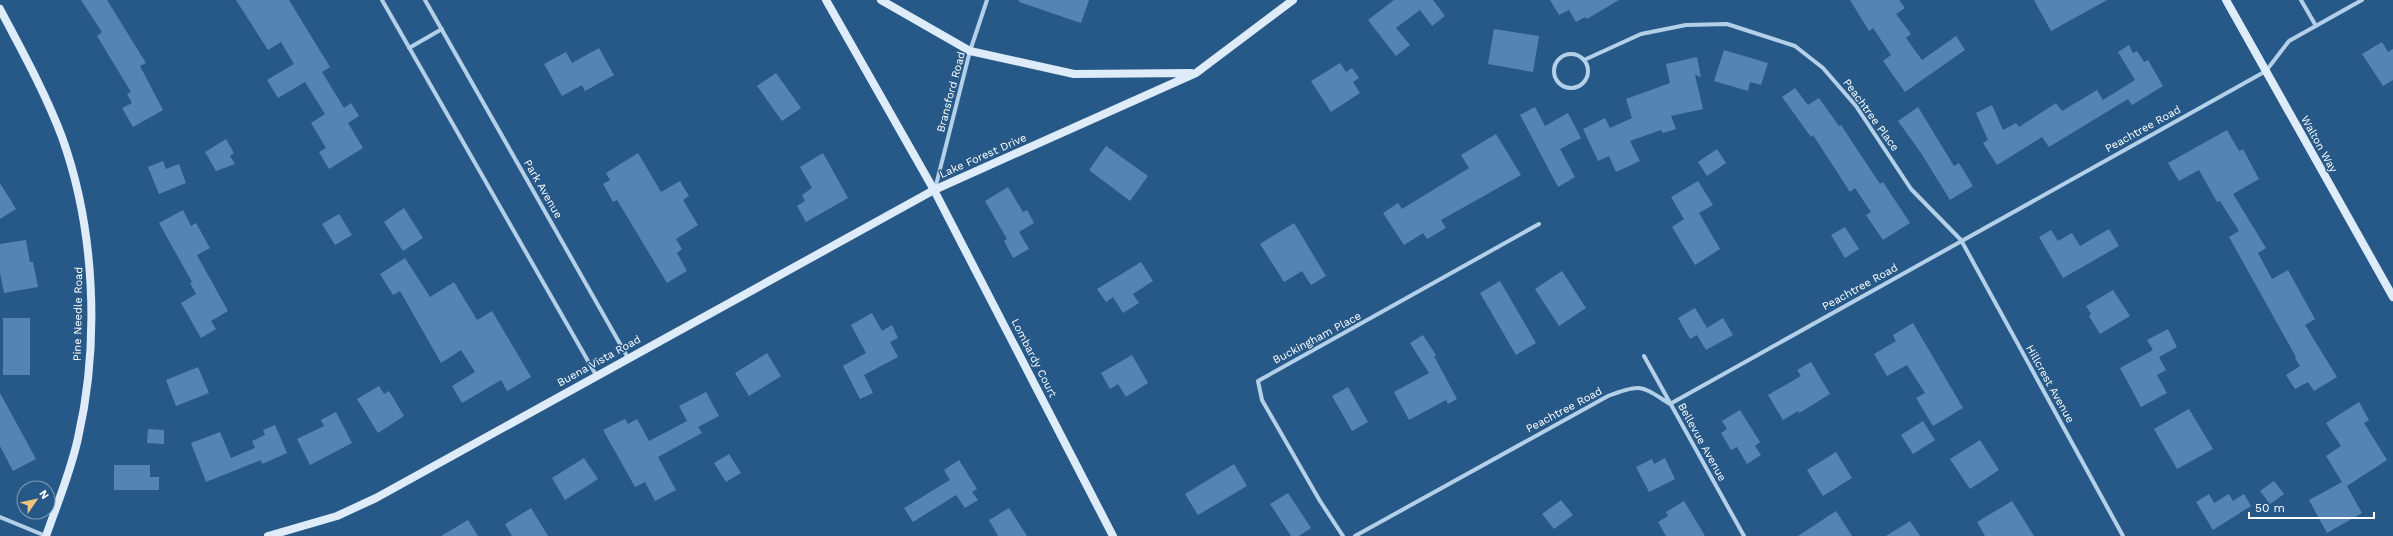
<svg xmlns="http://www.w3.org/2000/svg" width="2393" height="536" viewBox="0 0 2393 536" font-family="'Work Sans',sans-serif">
<rect width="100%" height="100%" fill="#275988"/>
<path fill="#5485b2" d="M81,0h26l39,63 -6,3 23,44 -30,17 -11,-19 10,-5 -5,-9 4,-2 -34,-56 5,-4z
M236,0h53l41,67 -8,5 22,36 7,-5 8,13 -11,7 15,25 -34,21 -10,-17 7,-4 -15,-25 14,-9 -20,-32 -27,16 -11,-18 27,-16 -13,-22 -13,8z
M1019,0h70l-8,23 -62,-21z
M1394,0h39l12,16 -13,10 -12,-16 -24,18 14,17 -14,11 -28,-36z
M1550,0h69l-32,19 -2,-2 -9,5 -7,-12 -10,5z
M1850,0h49l6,8 -9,6 15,20 -5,4 16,22 34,-24 9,14 -60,42 -22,-31 8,-6 -18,-27 -4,3z
M2034,0h73l-56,31z
M1494,29l45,7 -6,36 -45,-8z
M2382,42l6,10 5,-3v31l-10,6 -21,-32z
M2129,45l4,8 4,-2 7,11 4,-2 15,26 -31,19 -4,-6 -79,48 -7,-10 -45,28 -14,-22 5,-3 -12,-27 16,-8 11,25 13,-7 3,4 37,-24 6,8 35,-21 6,10 32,-20 -17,-28z
M599,48l15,27 -29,16 -3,-6 -20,11 -18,-32 22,-12 6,11z
M1724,50l44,13 -7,22 -11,-3 -2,9 -34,-10z
M1697,57l4,20 -6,-2 8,34 -32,7 5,13 -13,4 -2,-3 -31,11 10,20 -24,11 -7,-16 -11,5 -15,-32 22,-11 5,10 22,-10 -6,-19 44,-16 -4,-19z
M1340,63l6,9 6,-4 7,10 -6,4 7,11 -29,19 -20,-31z
M776,73l25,35 -19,13 -25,-35z
M1795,88l13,17 11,-7 20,28 2,-1 39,59 3,-2 27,41 -27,17 -17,-25 5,-3 -16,-24 -5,4 -37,-57 -2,2 -29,-40z
M1535,107l10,19 23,-13 13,25 -21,11 15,28 -17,10 -38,-72z
M1918,107l36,59 5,-3 14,23 -23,14 -29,-47 -23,-32z
M2227,130l12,21 4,-2 16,30 -26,15 33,54 -8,5 14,26 16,-9 27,49 -10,6 32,52 -23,14 -6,-9 -13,7 -9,-14 14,-9 -5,-8 1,-1 -67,-120 10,-6 -19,-30 -3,1 -18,-32 -20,11 -11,-18z
M1496,134l25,41 -80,45 5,8 -19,11 -4,-6 -19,12 -21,-32 15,-10 4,6 67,-41 -8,-13z
M226,139l8,14 -4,3 5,8 -19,7 -11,-19z
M1106,146l42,30 -18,25 -41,-31z
M1717,149l9,14 -19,13 -9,-14z
M638,153l23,39 19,-11 9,15 -6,4 15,25 -22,14 6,10 -5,4 10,18 -20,12 -50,-83 -4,2 -10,-18 7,-4 -4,-7z
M823,153l25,45 -42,24 -9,-16 8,-5 -3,-6 10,-7 -12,-21z
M163,161l3,8 13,-5 7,19 -27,11 -11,-27z
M1698,181l15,24 -14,8 21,36 -25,16 -23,-38 12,-8 -13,-22z
M0,183l16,26 -16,10z
M1008,187l15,25 4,-2 7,13 -15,9 10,17 -16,9 -9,-17 3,-2 -22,-38z
M404,208l19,30 -20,13 -19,-29z
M183,210l8,16 5,-3 14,25 -13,7 31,56 -17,10 5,8 -15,9 -20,-35 15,-9 -6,-11 2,-1 -33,-59z
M339,214l13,21 -17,10 -13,-21z
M1294,223l32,53 -15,9 -9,-14 -18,11 -24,-38z
M1845,227l14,22 -14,9 -14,-23z
M2109,229l10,17 -56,32 -24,-41 12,-7 7,11 14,-8 8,13z
M26,240l4,22h3l5,25 -34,6 -4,-21v-28z
M405,258l25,39 24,-15 23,38 15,-9 39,66 -24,14 -6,-11 -39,23 -10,-17 23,-14 -14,-22 -20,13 -41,-72 -7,4 -13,-21z
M1141,262l12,19 -20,13 6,9 -16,10 -10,-16 -7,5 -9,-13z
M1562,271l24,37 -27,18 -24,-37z
M1500,281l36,62 -20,12 -36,-62z
M2113,290l17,26 -30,18 -11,-18 2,-2 -5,-8z
M1695,308l12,20 16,-10 10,17 -27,15 -9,-15 -7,4 -12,-21z
M872,313l10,18 10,-6 6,13 -8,4 8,15 -34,18 9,18 -13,6 -17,-33 23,-13 -15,-28z
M3,318h27v57h-27z
M1913,323l50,85 -30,18 -17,-28 9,-5 -18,-28 -20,11 -13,-22 22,-13 -3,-6z
M2168,329l9,18 -18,10 7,13 -9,5 10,18 -26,14 -21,-39 33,-18 -6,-10z
M1423,335l13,20 -2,1 23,43 -9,5 -2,-4 -37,20 -15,-28 35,-19 -19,-30z
M767,353l14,23 -32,20 -14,-23z
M1132,355l16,28 -22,14 -8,-13 -8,5 -9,-16z
M1811,362l19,32 -31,19 -1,-2 -15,9 -15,-25 33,-19 -4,-6z
M198,367l11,26 -33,13 -10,-26z
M379,386l5,8 5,-3 15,25 -26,17 -21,-34z
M1348,387l20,35 -16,9 -20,-35z
M706,392l13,24 -21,11 4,6 -44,24 18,33 -21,11 -10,-19 -10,5 -32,-57 22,-11 3,5 9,-5 12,22 38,-20 -8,-15z
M0,393l36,66 -23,12 -13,-25z
M2359,402l10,18 -5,3 23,37 -40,26 15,27 -35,20 -18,-33 33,-18 -16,-26 15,-10 -15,-23z
M2189,409l24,40 -36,20 -23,-40z
M1740,410l20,32 -5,4 6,9 -14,9 -10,-17 -6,3 -10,-17 6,-4 -5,-8z
M336,412l16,31 -42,22 -13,-26 27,-13 -3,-6z
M1923,421l12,19 -22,14 -12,-19z
M275,425l12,28 -25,11 -1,-4 -55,22 -15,-39 29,-11 11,26 24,-10 -3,-7 13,-6 -2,-5z
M148,429l16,1v14l-17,-1z
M1980,440l19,30 -29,19 -20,-30z
M1836,452l16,26 -29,18 -16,-26z
M729,454l12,19 -15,9 -12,-19z
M584,458l14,21 -33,21 -13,-22z
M1665,458l10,21 -26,13 -13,-25 16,-8 2,5z
M959,460l18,29 -5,3 6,8 -13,8 -9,-13 -43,27 -9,-14 46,-28 -6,-10z
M1234,464l13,22 -49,29 -13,-21z
M114,465h36v12h9v13h-45z
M2274,481l10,13 -14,10 -10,-13z
M1288,493l23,35 -12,8h-8l-21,-32z
M2209,494l5,9 15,-9 4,7 11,-7 7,12 -38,24 -17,-28z
M1561,500l12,15 -19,14 -12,-15z
M1684,501l21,35h-39l-8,-14 10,-6 -2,-4z
M2012,501l22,35h-49l-8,-14z
M531,508l17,28h-36l-7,-12z
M1009,508l18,28h-29l-9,-16z
M1836,511l16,25h-54z
M468,520l10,16h-37z
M1910,521l10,15h-34z"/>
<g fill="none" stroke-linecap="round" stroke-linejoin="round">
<path stroke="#b4d0e9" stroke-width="4" d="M382,0l214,375
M425,0l203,358
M2301,0l15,26
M409,48l33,-19
M1554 71a17 17 0 1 1 34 0a17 17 0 1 1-34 0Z
M1584,60l57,-26 45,-9 41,-1 68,22 28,22 33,38 55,83 50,51 162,296
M935,189l35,-138 17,-51
M1644,356l100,180
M0,517l46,19
M1343,536l-23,-35 -58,-101 -4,-19 281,-157
M1355,536l253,-140c34,-13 33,-10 62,8l596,-333 23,-30 73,-41"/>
<path stroke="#deebf8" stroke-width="8" d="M826,0l108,190 179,346
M881,0l89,51 104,23 117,-1
M2226,0l167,297
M0,9c22,42 45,83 62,128 33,92 38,205 16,301 -7,33 -21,66 -32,98
M268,536l69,-20 39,-18 558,-308 262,-117 97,-73"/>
</g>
<g text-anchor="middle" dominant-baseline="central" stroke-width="3" stroke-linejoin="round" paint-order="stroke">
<g font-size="11" fill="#fff" stroke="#275988">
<text transform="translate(951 92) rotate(-75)">Bransford Road</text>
<text transform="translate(1871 115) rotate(54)">Peachtree Place</text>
<text transform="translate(2143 129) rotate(-29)">Peachtree Road</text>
<text transform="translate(2319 144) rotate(61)">Walton Way</text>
<text transform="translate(983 156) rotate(-24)">Lake Forest Drive</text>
<text transform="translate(543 189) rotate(60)">Park Avenue</text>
<text transform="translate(1860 287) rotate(-29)">Peachtree Road</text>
<text transform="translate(78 314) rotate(-89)">Pine Needle Road</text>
<text transform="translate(1317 338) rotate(-28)">Buckingham Place</text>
<text transform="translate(1034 358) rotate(63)">Lombardy Court</text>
<text transform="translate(599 361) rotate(-29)">Buena Vista Road</text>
<text transform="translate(2050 384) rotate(61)">Hillcrest Avenue</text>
<text transform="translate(1564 410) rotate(-28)">Peachtree Road</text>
<text transform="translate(1702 442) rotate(61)">Bellevue Avenue</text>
</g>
</g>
<g transform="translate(36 500) rotate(56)"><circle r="19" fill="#275988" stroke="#7d9bb8"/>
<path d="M0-3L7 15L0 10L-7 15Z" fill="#f1c579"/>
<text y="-6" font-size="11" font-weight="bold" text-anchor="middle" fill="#ffffff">N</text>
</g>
<path d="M2249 512v6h125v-6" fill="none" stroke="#ffffff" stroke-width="2"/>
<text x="2255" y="512" font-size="12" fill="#ffffff" stroke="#275988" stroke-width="3" paint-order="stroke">50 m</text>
</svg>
